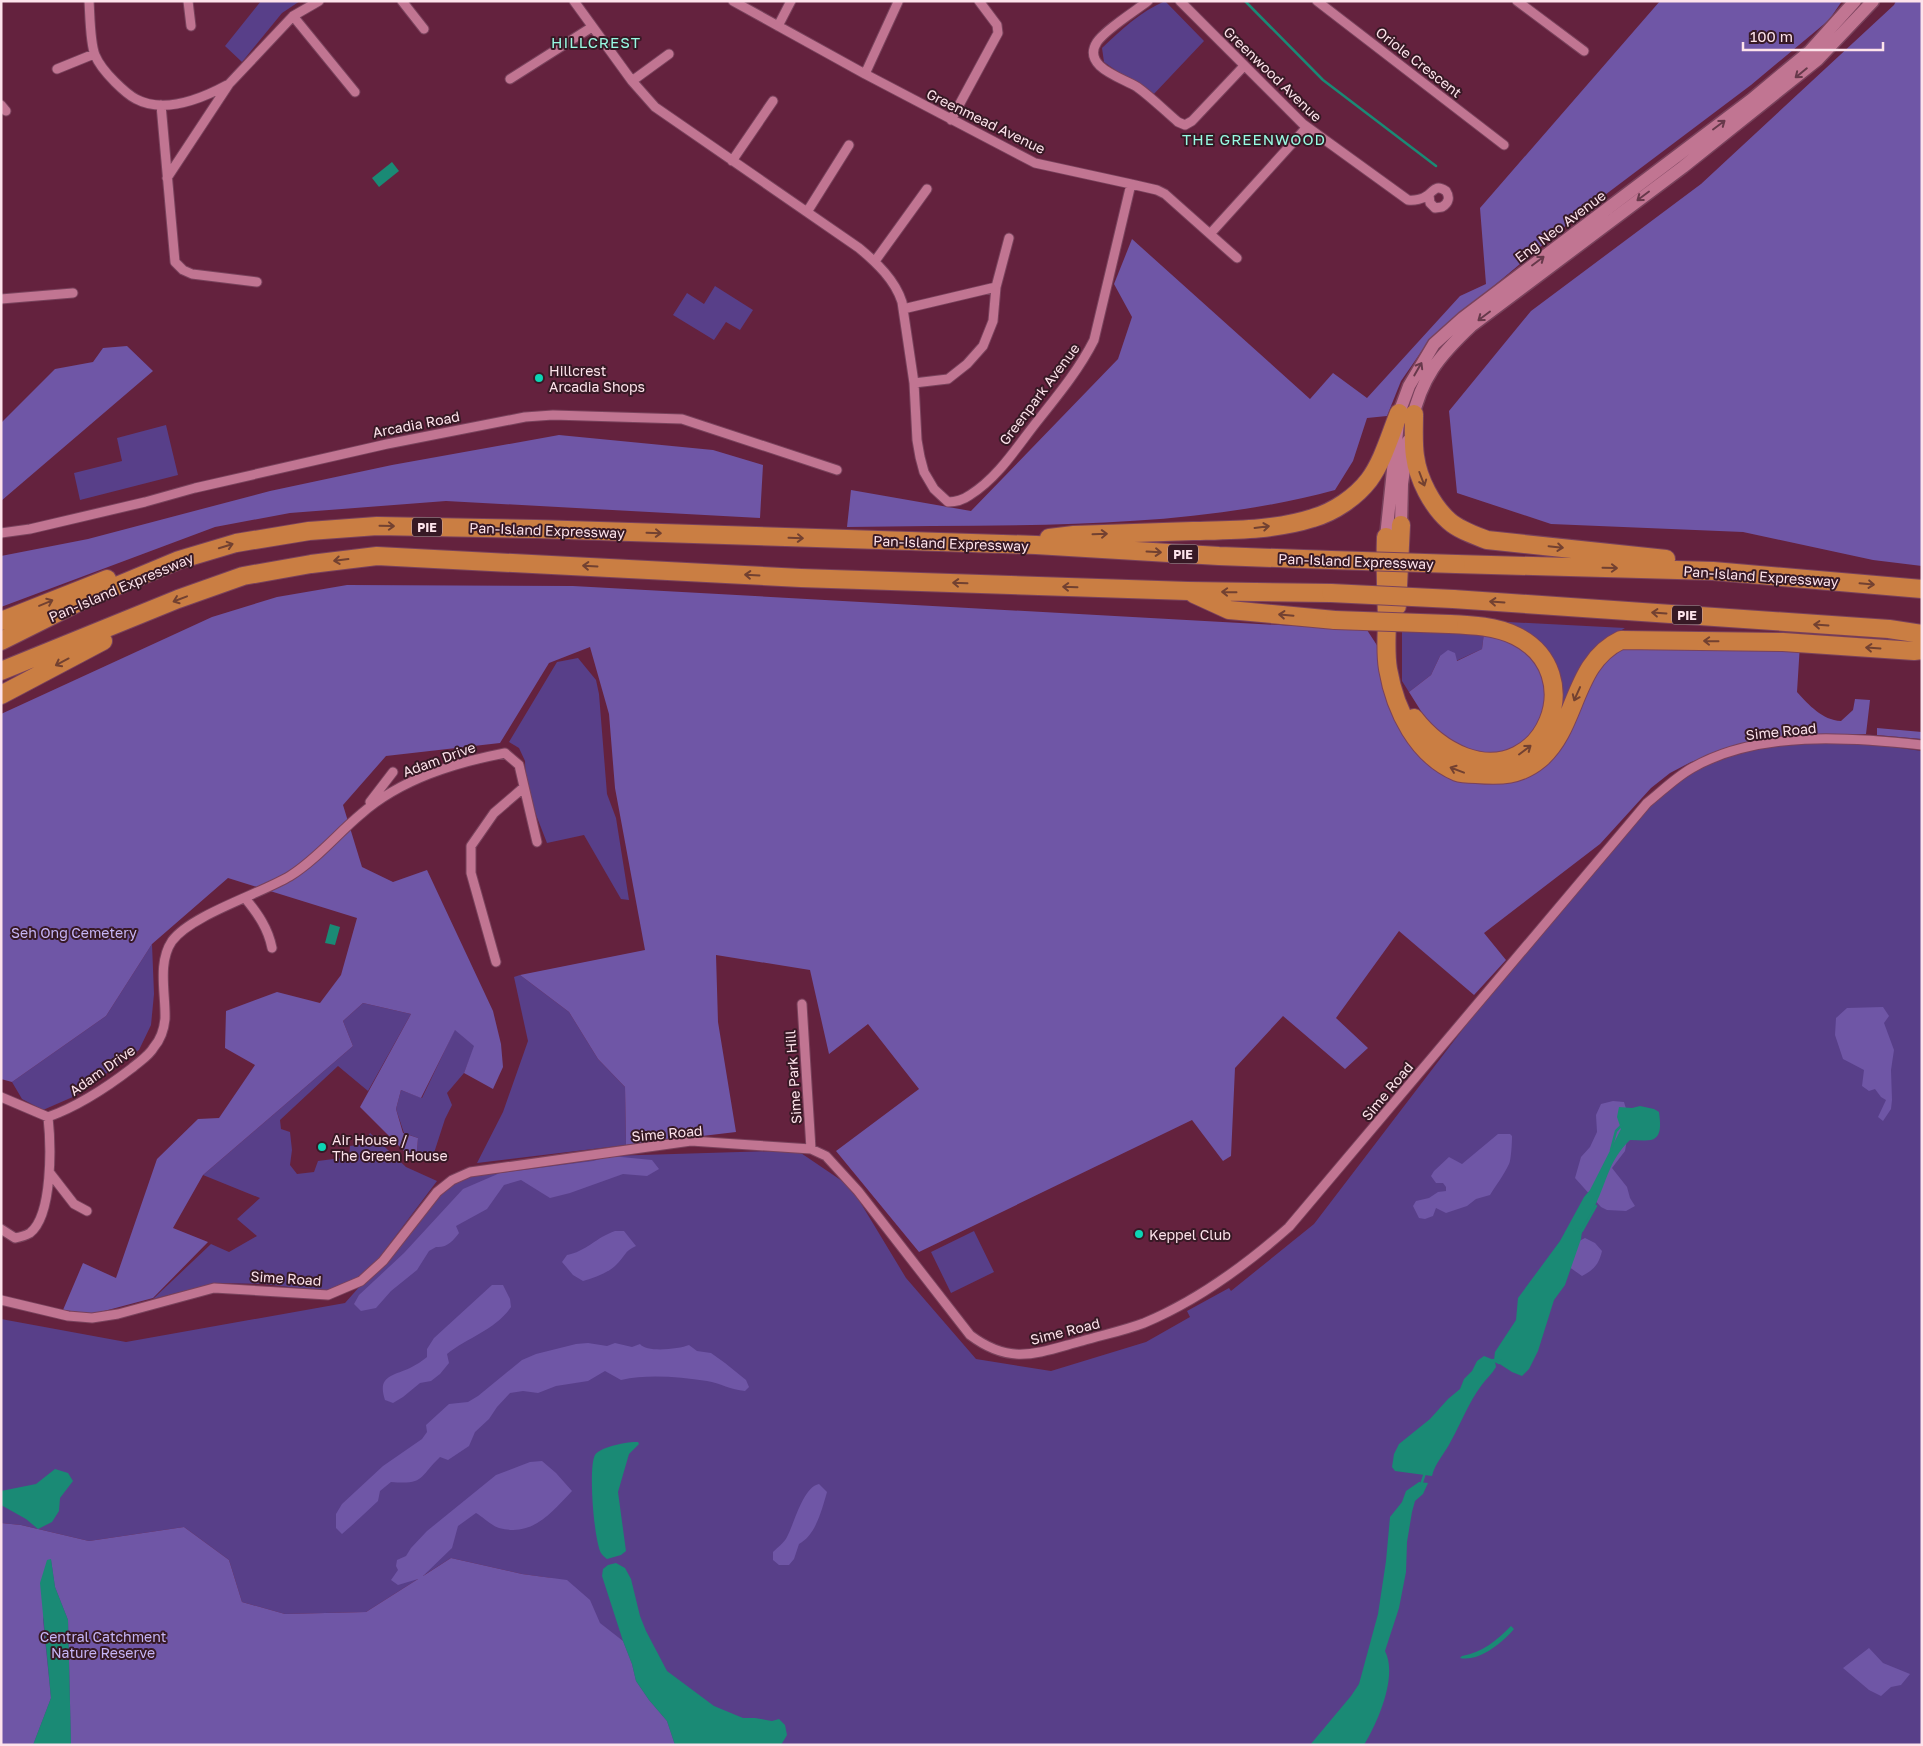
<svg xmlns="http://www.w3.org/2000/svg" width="1923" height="1746" viewBox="0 0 1923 1746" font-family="'Golos Text',sans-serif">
<rect width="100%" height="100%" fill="#64223e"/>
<path fill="#583f89" d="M261,1h39l-18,12 -40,49 -17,-16z
M1165,1l39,40 -52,55 -48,-34 -2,-14c20,-19 38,-36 63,-47z
M715,286l38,24 -13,20 -14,-8 -12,18 -41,-25 14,-22 17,11z
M166,425l12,50 -98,25 -6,-27 48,-12 -5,-23z
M1489,621l136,7 -15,9 -51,82z
M1402,631l82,2 -2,16 -26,12 -16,-5 -9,19 -22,17 -7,-11z
M578,658l18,22 3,14 8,100 9,24 13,82 -8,-1 -37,-64 -37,8 -21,-54 -1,-28 -6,-13 -10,-6 48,-80z
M1801,744h70l51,7v994h-1921v-210l303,95 247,-52 -29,-4 -71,-16 -85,54 -81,2 -43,-12 -13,-42 -45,-33 -95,14 -68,-16 -20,-2v-204l125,23 219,-39 110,-124 59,-12 94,-11 168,-5 19,-2 56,38 55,91 70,81 75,12 95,-29 44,-25 -3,-6 42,-23 2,3 83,-67 178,-233 166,-196 36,-25 43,-16 23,-6z
M152,944l2,50 -3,31 -12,25 -64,46 -32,14 -21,-11 -10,-17 94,-66z
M520,975l49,37 29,47 27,28 1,58 -149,18 26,-51 25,-71 -14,-64z
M363,1003l48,11 -43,77 -30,-25 -58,54 1,9 9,3 2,18 -2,15 7,9 17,-2 4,-11 31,-4 1,-11 14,-2 6,-11 36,34 31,14 -58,77 -21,20 -33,13 -62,-7 -48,-1 -62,16 58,-55 18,8 28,-16 -20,-17 23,-21 -57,-23 150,-129 -10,-25z
M455,1029l20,17 -11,27 -17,20 5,12 -7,14 -12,37 -16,-5 1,-13 -14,-5 -8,-24 5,-19 21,8z
M974,1231l20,41 -43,21 -20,-41z"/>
<path fill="#6f56a6" d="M1660,1h182l-13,19 -78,65 -170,128 -151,126 -29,42 -14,35 -20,2 -14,43 -18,29c-155,42 -328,34 -488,37l4,-37 120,21 147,-152 14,-42 -18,-33 18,-45 178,160 23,-26 34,25 93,-102 26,-12 -6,-76z
M1896,1h26v565l-49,-6 -130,-28 -192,-8 -94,-31 -8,-82 82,-100 170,-127 193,-179z
M127,346l26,25 -152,130v-78l54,-54 38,-7 10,-14z
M559,435l154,15 50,15 -3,53 -314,-17 -156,12 -75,14 -214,80v-51l87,-17 182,-48 122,-26z
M347,585l226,1 794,44 17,26 6,38 65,75 86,-18 62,-106 197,-1 -3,48c12,13 25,28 44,29l12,-11 2,-11 15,1 -4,34 -106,4 -69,24 -21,11 -19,15 -51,56 -116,89 22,27 -32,35 -75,-64 -63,87 32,30 -23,21 -62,-53 -48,52 -4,88 -8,5 -31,-41 -273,132 -83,-101 83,-62 -51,-65 -39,30 -19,-84 -94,-15 2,67 18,110 -110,13 -1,-58 -27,-28 -29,-47 -49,-37 125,-25 -30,-162 -6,-74 -19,-67 -41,16 -49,80 -114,13 -43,49 19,62 31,15 34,-12 66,141 8,33 2,23 -10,22 -29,-16 10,-27 -19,-16 -34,68 -20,-8 -5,19 7,24 15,5 -1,13 -7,6 -50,-50 51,-93 -48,-11 -20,18 10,25 -150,129 -30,53 35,14 -55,56 -60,16 -30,-4 20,-47 33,15 41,-119 41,-40 21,-1 36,-53 -30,-17 1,-37 51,-19 43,11 21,-28 16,-57 -129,-40 -76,66 -46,72 -94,66 -11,-3v-365l211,-97 65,-20z
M1484,633l20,6 24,12 14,25 5,32 -16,31 -34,18 -35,-8 -31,-22 -22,-35 22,-17 9,-19 8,-6 7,3 2,8 25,-12z
M1877,728l45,4v7l-45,-4z
M1883,1007l6,9 -5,7 10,27 -3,20 1,30 -1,9 -8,12 -5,-4 8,-17 -5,-3 -6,-8 -6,2 -7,-5 2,-16 -21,-11 -8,-24 1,-17 11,-10z
M1613,1101l11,1 6,20 -5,29 -13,17 15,19 3,11 5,8 -9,5 -19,-1 -6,-3 -26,-29 6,-21 9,-10 7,-15 -1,-17 5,-11z
M1498,1134h12l2,2c0,7 -1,24 -3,28 -5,11 -13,21 -19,31l-14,4 -9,7 -21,7 -10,-5 -3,8 -8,3 -6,-1 -6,-12 3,-5 13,-3 9,-6 8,-1v-4l-3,-4h-7l-5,-7 3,-5 15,-14 13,7z
M611,1156l41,4 7,9 -12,7 -24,-2 -53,19 -20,5 -29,-18 -17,5 -17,24 -31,17 3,7c-6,8 -12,15 -23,14l-7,4 -12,19 -26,21 -15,17 -15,3 -7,-7 5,-9 45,-42 59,-64 37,-16 93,-12z
M615,1231h9l12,15c-12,5 -11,11 -20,19 -8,8 -22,13 -33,16l-10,-6 -11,-13 5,-7c18,-3 30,-18 48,-24z
M1585,1238l10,5 7,8c-3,13 -8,19 -20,25l-17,-12 10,-21z
M492,1285h11l7,14 1,8c-16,23 -43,30 -64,47l2,9 -9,11 -9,7 -11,2 -17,14 -10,6 -8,-3c-8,-24 7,-24 25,-32 6,-3 12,-7 17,-11v-8l7,-11z
M588,1343l19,3 8,-3 17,4 8,-3c7,9 39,5 49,1l8,6 14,2 14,10 21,17 3,7 -4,4c-14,-1 -25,-8 -38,-10 -29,-4 -58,-7 -86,-1l-16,-9 -17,10 -32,5 -18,7 -15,-2 -13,2 -13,14 -8,12 -14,13 -6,14 -21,14 -8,-3c-21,20 -15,28 -49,25l-11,9 -2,10c-12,11 -24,23 -36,33l-6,-6v-14l6,-10 41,-38 39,-27 5,-7 -1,-7 23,-21 19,-2 10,-6 44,-36 14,-6 40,-10z
M542,1461l14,12 16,18c-21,22 -39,46 -73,37 -7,-2 -16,-11 -23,-15l-18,13 -6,22 -29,28 28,-18 71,16 45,6 23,20 10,23 23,18 9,23 4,17 13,19 18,21 8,24h-604l-3,-125 -13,-33 -4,-27 -8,60 8,78 -18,47h-32v-222l20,2 68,16 95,-14 45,33 13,42 43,12 81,-2 52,-33 -20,6 -7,-5 7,-10 -2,-4 1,-6 9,-4 5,-8 16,-17 69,-56 34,-13z
M819,1484l8,8c-5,17 -11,43 -28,52l-5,15 -5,6h-10l-6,-5v-8c4,-4 11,-9 14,-15 7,-13 16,-50 32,-53z
M1869,1648l14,15 27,11 -9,11 -10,2 -10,9 -12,-6 -26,-22z"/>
<path fill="#1a8a75" d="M392,162l7,9 -20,16 -7,-9z
M330,924l10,3 -5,18 -10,-2z
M1640,1106l14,3 5,3c1,9 4,25 -8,28 -6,1 -14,0 -21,0 -21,20 -23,41 -35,66 -5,11 -13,20 -14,33l-16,46 -11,15 -16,51 -9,18 -7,7 -10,-4 -17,-11 1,6c-4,7 -10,12 -15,19 -12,16 -20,37 -30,55 -6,12 -16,22 -19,35l-37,-5 -3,-4 2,-13 5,-10 31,-25 18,-20 12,-10 4,-10 8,-8 5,-10 7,-5 10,4 1,-8 21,-32 2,-22 42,-57 24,-44 6,-7 31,-61 -4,-12 2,-10 13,1z
M638,1442l1,2 -10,10 -11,38 8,59 -5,4 -14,4c-2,-2 -4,-3 -6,-6 -7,-12 -13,-86 -6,-98 4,-8 34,-14 43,-13z
M55,1469l13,4 5,8 -13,17 -1,13 -7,11 -14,7 -12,-10 -25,-14v-14l35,-7z
M1419,1482l9,1 -5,11 -8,7 -3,11 -5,30 -1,30 -7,36 -14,43c13,25 -7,71 -21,94h-54l41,-49 8,-12 19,-70 8,-53 4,-44 12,-15 4,-11z
M51,1559l4,28 13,33 3,125h-38l18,-47 -11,-115 7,-23z
M616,1563l9,5 6,11 9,37 6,15 21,40 47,35 29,12h12l17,3 7,-2 6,6 2,10 -6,10h-106l-8,-24 -18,-21 -13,-19 -4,-17 -9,-23 -21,-65 1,-7 5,-4z
M1511,1626l3,3c-12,14 -35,33 -54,29l2,-2c21,-4 34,-15 49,-30z"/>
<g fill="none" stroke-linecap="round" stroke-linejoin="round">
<path stroke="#1a8a75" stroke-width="2.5" d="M1245,1l78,79 113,86
M1611,1150l5,-19 5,-5
M1575,1230l1,-1 6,2 14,-25
M1492,1362l1,-2 6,3 2,-2
M1421,1485l4,-12"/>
<g stroke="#79425c" stroke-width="11">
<path id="minor" d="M89,1c1,14 1,42 6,54 4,10 12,19 20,27 6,6 13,13 21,17 28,15 65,0 91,-14
M188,1l3,25
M402,1l22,28
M574,1l58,80 23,26 204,141c18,15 36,32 43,54l12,81 3,57 3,17 4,15 10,17 14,13c8,0 15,-2 22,-7 29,-18 48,-50 69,-76 20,-25 41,-51 55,-79l37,-156
M733,1l132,73 170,89 96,21 26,6 8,4 72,64
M1148,1c-14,11 -42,28 -51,41 -16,25 26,36 40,45 14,10 27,23 41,35l7,3 7,-4 52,-55
M1180,1l123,123 105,76c6,1 15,-1 20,-5 7,-6 9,-10 18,-4 4,6 3,12 -4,16l-7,1 -5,-5 -1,-8
M1317,1l187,144
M1517,1l67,50
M293,16l62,76
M778,26l13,-25
M57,69l37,-15
M865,74l33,-72
M510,79l82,-52
M632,81l37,-27
M1,105l5,6
M161,105l14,157 8,8 9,4 65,8
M951,120l47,-87 -1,-8 -18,-24
M732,161l41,-60
M167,178l62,-94 64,-68 26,-15
M807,212l42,-67
M1210,234l97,-107
M875,261l52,-72
M1,299l72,-6
M903,309l93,-22
M914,383l34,-4 19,-15 16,-18 10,-25 3,-34 13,-49
M1,533l29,-4 115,-27 50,-14 192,-44 138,-27 28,-2 129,4 155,51
M370,802l23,-30
M245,898c13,16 23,30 27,50
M496,962l-25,-89v-27l23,-33 29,-25
M802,1004l9,145
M1,1097l47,20c31,-11 58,-29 84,-49 8,-7 17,-12 22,-21 6,-7 10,-18 11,-28 1,-24 -8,-56 7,-78 19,-26 88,-47 118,-65 27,-17 47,-42 71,-62 40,-35 93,-51 144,-61l14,12 18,77
M50,1173l24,31 13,7
M1,1229l14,9c6,-1 10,-2 15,-5 23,-18 21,-89 18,-116
M1,1300l67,16 24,2 26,-4 96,-26 114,7 33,-14 22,-20 54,-69 15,-12 18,-8 221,-31 120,8 15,7 32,35 112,144c41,31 67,18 112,6 20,-6 41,-10 62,-18 53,-22 102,-58 145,-96l358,-424c15,-12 29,-26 45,-35 66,-38 158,-31 230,-23"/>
</g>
<g stroke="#79425c" stroke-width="15">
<path id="secondary" d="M1412,421c9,-43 27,-65 59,-95l212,-159 134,-107 56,-59
M1408,441l-6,43 -1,41 -8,10 -7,2 13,-124 10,-27 25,-42 29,-26 288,-218 59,-49 45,-50"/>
</g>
<g stroke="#79425c" stroke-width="20">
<path id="motorway" d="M1414,414c0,14 -1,29 1,42 3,23 17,50 34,65 10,9 25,14 38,19l179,19
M1386,537c-1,26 0,53 1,79 0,17 -2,36 1,53 7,41 29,86 69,103 5,2 13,2 19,2 24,2 44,2 64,-15 38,-33 32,-96 81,-119l162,2 131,9 8,-1
M1049,538l25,-3c40,-1 81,-3 122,-4 38,-1 80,-1 117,-13 21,-6 43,-21 56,-38 14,-19 21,-45 30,-67
M1456,564l257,7 209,18
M1194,594l35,16 106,10
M1453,599l436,30 33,5
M1397,606l4,-81
M1,621l106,-42
M1,641l82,-41 96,-40 57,-17 73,-12 68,-5 159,3 500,16 183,11 112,4
M1,671l177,-72 65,-23 68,-12 66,-8 424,22 387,13 143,2
M1,695l102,-54
M1414,718c14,18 30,31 51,39 80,29 125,-84 51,-121 -20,-10 -44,-11 -67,-12"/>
</g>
<use href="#minor" stroke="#c17592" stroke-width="9"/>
<use href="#secondary" stroke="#c17592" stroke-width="12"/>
<use href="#motorway" stroke="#ca7e43" stroke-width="18"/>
<g stroke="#79425c" stroke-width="20" stroke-linecap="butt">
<path id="motorway-bridge" d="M1331,560l125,4
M1331,593l122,6
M1335,620l114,4"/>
</g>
<use href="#motorway-bridge" stroke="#ca7e43" stroke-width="18"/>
</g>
<defs><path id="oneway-shaft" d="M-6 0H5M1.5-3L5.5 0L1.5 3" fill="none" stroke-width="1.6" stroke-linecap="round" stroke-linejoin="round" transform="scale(1.25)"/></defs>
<g stroke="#67394b">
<use href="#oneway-shaft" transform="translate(1801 73) rotate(141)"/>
<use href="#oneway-shaft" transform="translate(1719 125) rotate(-37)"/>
<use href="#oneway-shaft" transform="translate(1643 196) rotate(143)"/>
<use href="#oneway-shaft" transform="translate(1538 261) rotate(-37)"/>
<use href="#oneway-shaft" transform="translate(1484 316) rotate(143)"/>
<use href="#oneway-shaft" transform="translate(1418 369) rotate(-60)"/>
</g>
<g stroke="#724131">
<use href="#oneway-shaft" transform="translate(1422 479) rotate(69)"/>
<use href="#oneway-shaft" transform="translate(387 526) rotate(1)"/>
<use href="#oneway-shaft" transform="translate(1262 527) rotate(-7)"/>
<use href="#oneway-shaft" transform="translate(654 533) rotate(2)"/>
<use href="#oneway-shaft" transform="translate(1100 534) rotate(-2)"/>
<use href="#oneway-shaft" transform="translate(796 538) rotate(2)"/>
<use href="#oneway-shaft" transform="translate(226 546) rotate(-17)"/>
<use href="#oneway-shaft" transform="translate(1556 547) rotate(6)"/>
<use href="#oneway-shaft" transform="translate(1154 552) rotate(3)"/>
<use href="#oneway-shaft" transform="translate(341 560) rotate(173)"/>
<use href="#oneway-shaft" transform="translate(590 566) rotate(-177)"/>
<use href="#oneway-shaft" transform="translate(1610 568) rotate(1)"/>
<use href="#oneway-shaft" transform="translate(752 575) rotate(-177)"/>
<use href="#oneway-shaft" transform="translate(960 583) rotate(-178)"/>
<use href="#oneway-shaft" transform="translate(1867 584) rotate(5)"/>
<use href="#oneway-shaft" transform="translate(1070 587) rotate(-178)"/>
<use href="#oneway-shaft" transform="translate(1229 592) rotate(-179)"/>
<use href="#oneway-shaft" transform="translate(180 599) rotate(159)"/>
<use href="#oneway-shaft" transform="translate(1497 602) rotate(-176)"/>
<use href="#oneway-shaft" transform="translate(46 603) rotate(-23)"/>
<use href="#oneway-shaft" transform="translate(1659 613) rotate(-176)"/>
<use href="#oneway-shaft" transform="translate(1286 615) rotate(-175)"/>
<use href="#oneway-shaft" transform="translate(1821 625) rotate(-176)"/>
<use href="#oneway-shaft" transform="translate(1711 641) rotate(-179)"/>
<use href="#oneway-shaft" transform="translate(1873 648) rotate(-176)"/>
<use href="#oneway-shaft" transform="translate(62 662) rotate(152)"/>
<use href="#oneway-shaft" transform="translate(1577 694) rotate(114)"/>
<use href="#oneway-shaft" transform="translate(1525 750) rotate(-37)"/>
<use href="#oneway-shaft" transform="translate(1457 770) rotate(-159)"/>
</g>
<g fill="#0cd5b5" stroke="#371925" stroke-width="2">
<circle cx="539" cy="378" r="5"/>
<circle cx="322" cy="1147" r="5"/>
<circle cx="1139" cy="1234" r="5"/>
</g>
<g text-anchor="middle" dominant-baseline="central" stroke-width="4" stroke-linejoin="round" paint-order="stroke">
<g fill="#371925" stroke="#c2a6b0" stroke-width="1">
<rect x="412" y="517.5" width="30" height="19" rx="4"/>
<rect x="1168" y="544.5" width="30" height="19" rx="4"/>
<rect x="1672" y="605.5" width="30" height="19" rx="4"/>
</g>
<g font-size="12" font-weight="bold" fill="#fde3eb">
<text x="427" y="527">PIE</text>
<text x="1183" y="554">PIE</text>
<text x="1687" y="615">PIE</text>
</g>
<g font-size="14" fill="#fde3eb" stroke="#371925">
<text transform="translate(1419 62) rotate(38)">Oriole Crescent</text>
<text transform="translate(1273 74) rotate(44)">Greenwood Avenue</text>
<text transform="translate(986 121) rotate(26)">Greenmead Avenue</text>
<text transform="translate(1560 226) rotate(-37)">Eng Neo Avenue</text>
<text transform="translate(1039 394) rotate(-53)">Greenpark Avenue</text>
<text transform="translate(416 424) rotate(-11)">Arcadia Road</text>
<text transform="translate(547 530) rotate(2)">Pan-Island Expressway</text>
<text transform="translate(951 543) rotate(2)">Pan-Island Expressway</text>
<text transform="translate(1356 561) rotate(2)">Pan-Island Expressway</text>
<text transform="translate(1761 576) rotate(4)">Pan-Island Expressway</text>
<text transform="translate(121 587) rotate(-23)">Pan-Island Expressway</text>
<text transform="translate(1781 731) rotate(-6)">Sime Road</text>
<text transform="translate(439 759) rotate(-20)">Adam Drive</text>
<text transform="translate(102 1070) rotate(-35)">Adam Drive</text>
<text transform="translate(793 1077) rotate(-94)">Sime Park Hill</text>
<text transform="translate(1387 1091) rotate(-50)">Sime Road</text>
<text transform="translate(667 1133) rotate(-5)">Sime Road</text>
<text transform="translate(286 1278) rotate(4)">Sime Road</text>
<text transform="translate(1065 1331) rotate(-14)">Sime Road</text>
</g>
<g font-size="14" fill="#fde3eb" stroke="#371925" text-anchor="start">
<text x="549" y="370">Hillcrest<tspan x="549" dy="16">Arcadia Shops</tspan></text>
<text x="332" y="1139">Air House /<tspan x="332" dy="16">The Green House</tspan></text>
<text x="1149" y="1234">Keppel Club</text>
</g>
<g font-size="14" fill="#c6b5f6" stroke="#371925">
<text x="74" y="932">Seh Ong Cemetery</text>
<text x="103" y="1636">Central Catchment<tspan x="103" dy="16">Nature Reserve</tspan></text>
</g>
<g font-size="15" letter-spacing="1" fill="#97fae2" stroke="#371925">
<text x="596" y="42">HILLCREST</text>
<text x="1254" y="139">THE GREENWOOD</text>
</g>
</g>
<rect width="1923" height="1746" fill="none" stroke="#fde3eb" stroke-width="5"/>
<path d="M1743 42v8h140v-8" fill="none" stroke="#fde3eb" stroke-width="2.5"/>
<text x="1750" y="42" font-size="15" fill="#fde3eb" stroke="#371925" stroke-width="4" paint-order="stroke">100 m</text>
</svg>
